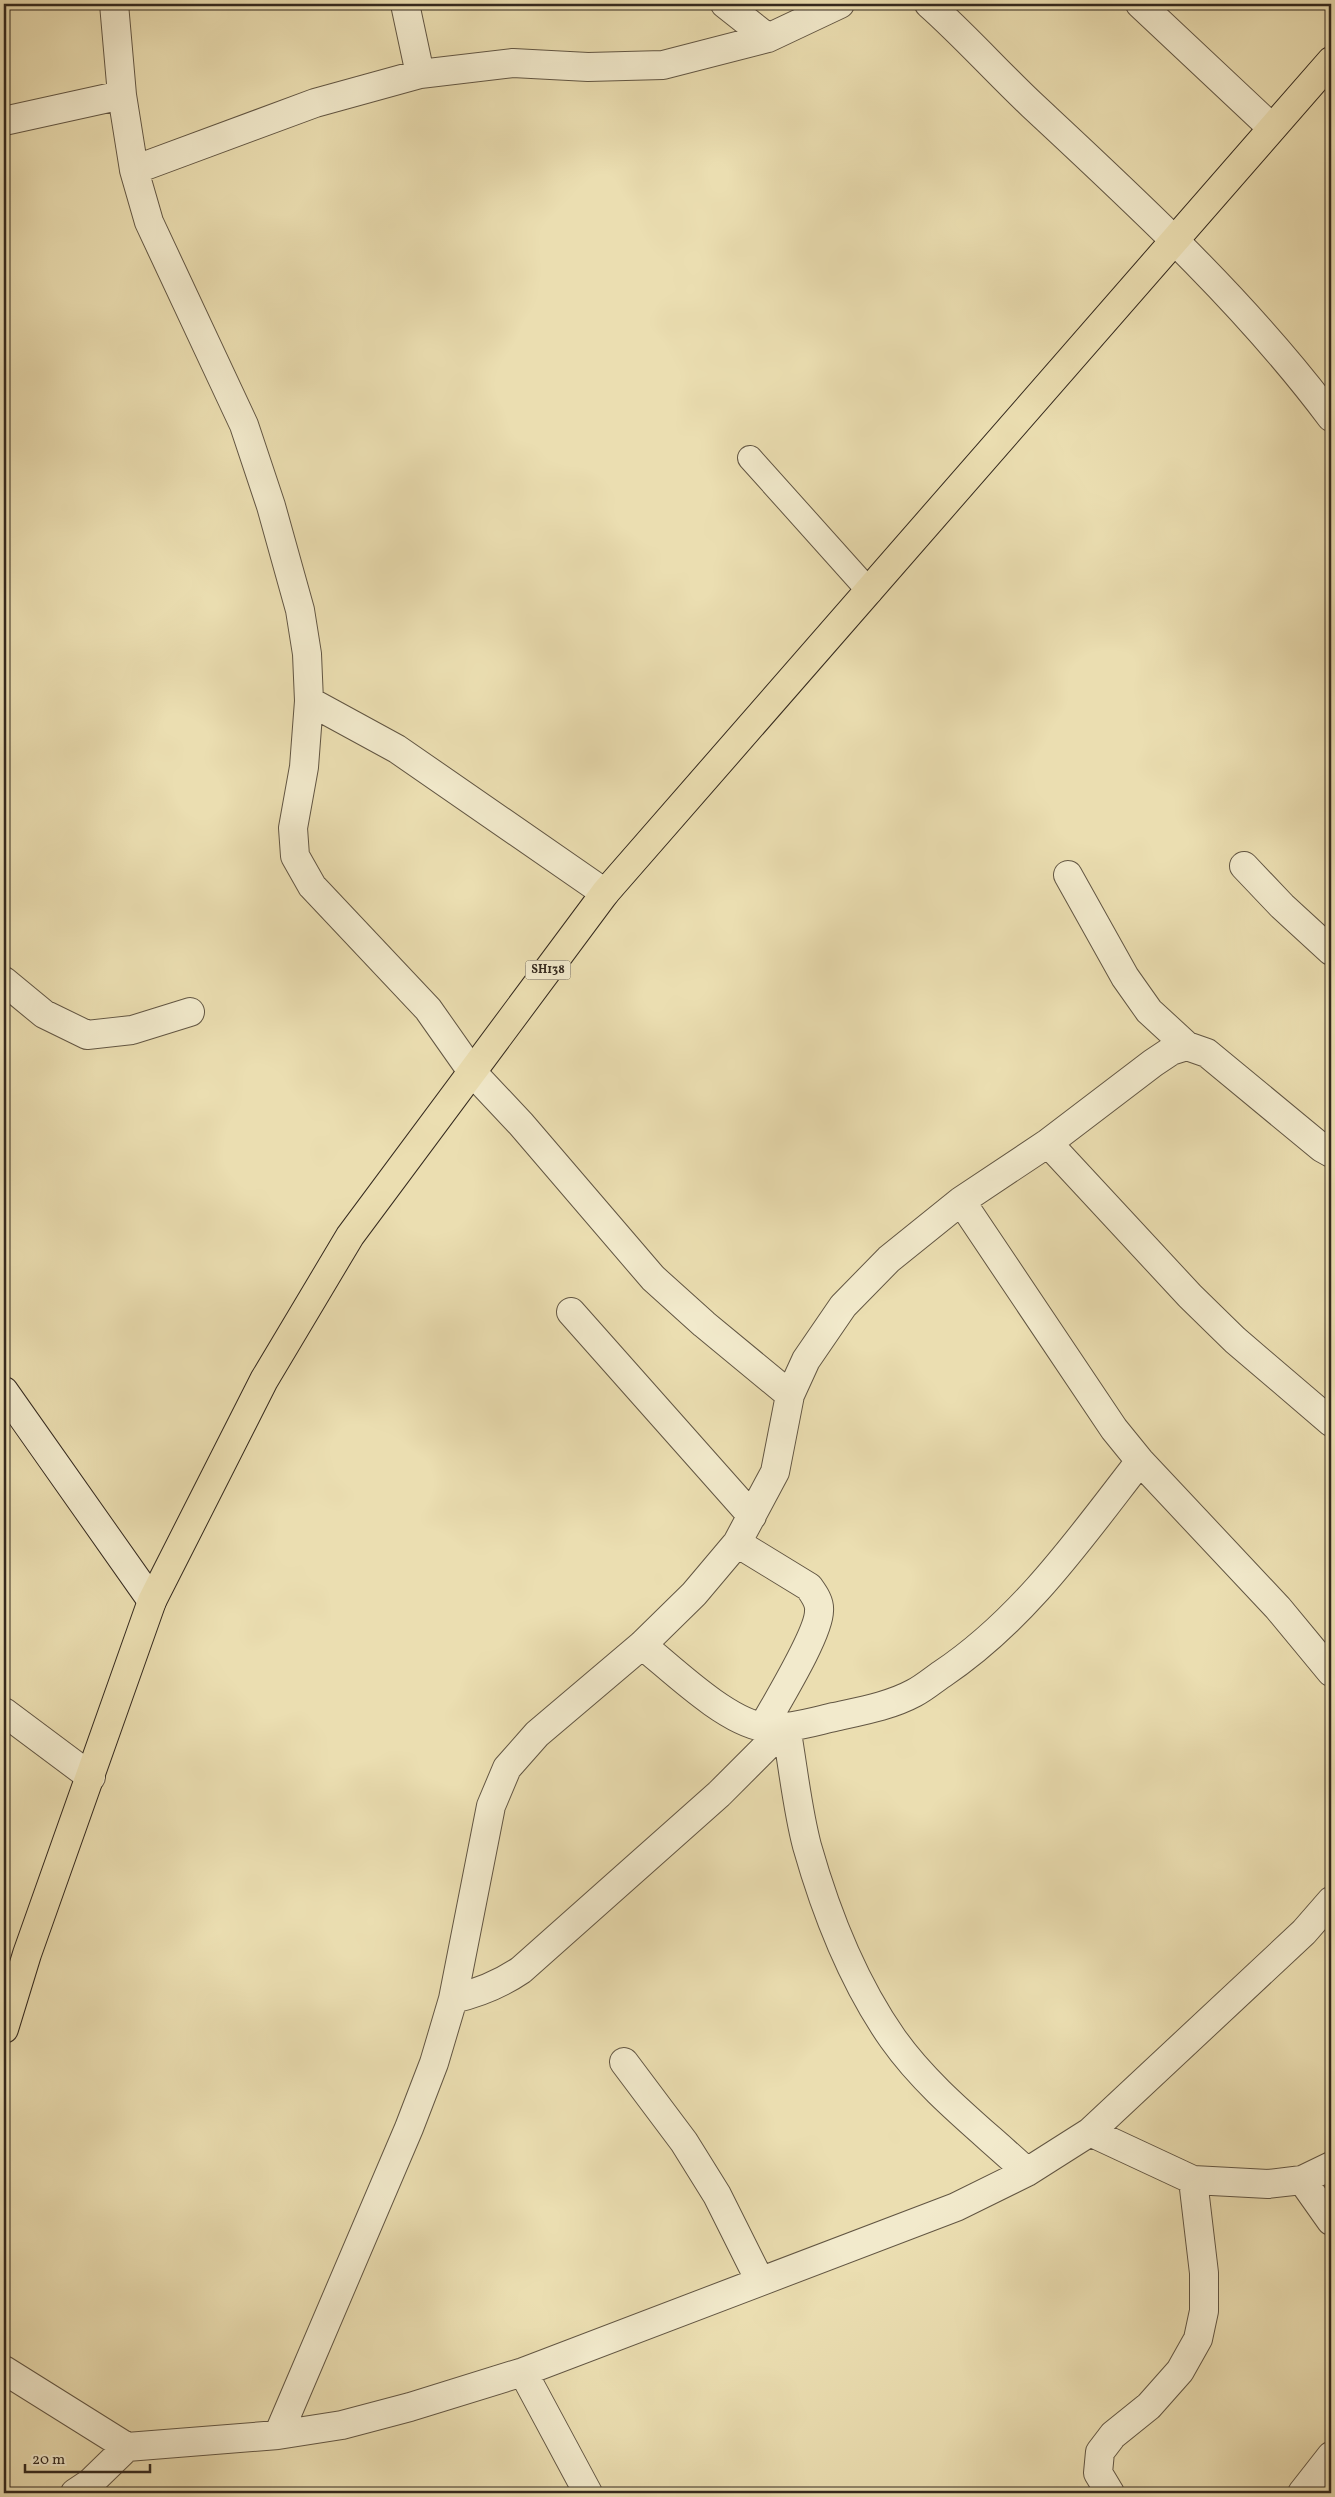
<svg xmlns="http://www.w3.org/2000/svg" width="1335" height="2497" viewBox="0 0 1335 2497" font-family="Vollkorn,serif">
<rect width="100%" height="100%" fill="#ebdeb1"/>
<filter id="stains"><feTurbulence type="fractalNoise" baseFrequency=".004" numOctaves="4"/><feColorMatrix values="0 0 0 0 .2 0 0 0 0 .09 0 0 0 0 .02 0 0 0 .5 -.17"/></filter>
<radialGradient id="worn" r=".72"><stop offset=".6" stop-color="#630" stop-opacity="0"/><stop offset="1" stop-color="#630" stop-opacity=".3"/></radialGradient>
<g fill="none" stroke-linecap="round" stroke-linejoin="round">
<g stroke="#625643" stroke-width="26">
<path id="lane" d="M750,458l120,134"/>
</g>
<g stroke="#625643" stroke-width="30">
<path id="street" d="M114,4l8,91 12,75 15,52 95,203 27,81 29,104 7,44 2,47 -5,66 -11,61 2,28 17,30 116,123 45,64 48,51 132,154 51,46 86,71
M405,4l15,70
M725,4l43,34
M929,4c36,32 68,68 103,101 105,98 212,196 299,312
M1140,4l132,124
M4,121l118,-26
M134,170l181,-67 105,-29 93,-11 75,4 75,-2 105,-27 72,-34
M309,701l88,48 208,144
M1244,866l38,40 49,45
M1068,875l57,102 24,34 38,35
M4,981l40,33 43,21 45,-5 58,-18
M1048,1143l142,153 45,44 96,82
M961,1201l153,228 26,32 138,147 53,64
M571,1312l181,204
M737,1543l72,44c5,7 11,15 10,24 0,23 -43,92 -56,116
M642,1645c30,24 83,76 121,82 24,3 49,-5 71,-10 27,-6 56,-11 80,-24 10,-5 19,-13 28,-19 82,-55 139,-137 198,-213
M4,1712l87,65
M786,1727c7,39 11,81 21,119 19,67 46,136 86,193 36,51 89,91 134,133
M453,1999c26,-6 46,-14 68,-29l198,-176 67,-67
M624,2062l60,80 33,53 43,86
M1090,2132l103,48 75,4 34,-4 29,-14
M1302,2180l29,41
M4,2370l123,77
M523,2372l65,121
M278,2435l131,-307 25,-65 19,-64 38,-193 16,-38 30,-34 105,-89 52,-51 43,-51 38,-71 15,-77 16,-35 37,-54 46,-47 72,-58 87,-58 105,-80 18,-12 16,-5 20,7 115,95 9,5
M75,2493l15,-10 37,-36 151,-12 64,-10 68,-18 113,-35 433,-165 71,-35 63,-40 214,-200 27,-31
M1110,2493l-12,-20 2,-21 13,-17 36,-29 31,-35 18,-32 6,-28v-38l-11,-93
M1302,2493l29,-37"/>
</g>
<g stroke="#34291e" stroke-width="30">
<path id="secondary" d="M4,1391l148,210"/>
</g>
<g stroke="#34291e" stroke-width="30">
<path id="primary" d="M4,2029l23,-75 125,-353 112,-221 86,-144 255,-343 726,-832"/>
</g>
<use href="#lane" stroke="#f2eacc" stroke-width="24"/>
<use href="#street" stroke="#f2eacc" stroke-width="28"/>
<use href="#secondary" stroke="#f2eacc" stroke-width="28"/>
<use href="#primary" stroke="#ebdeb1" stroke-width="28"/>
</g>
<g text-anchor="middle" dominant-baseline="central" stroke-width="4" stroke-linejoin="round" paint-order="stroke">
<rect fill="#f2eacc" stroke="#6d6352" stroke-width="1" x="525.5" y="960.5" width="45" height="19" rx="4"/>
<g font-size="12" font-weight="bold" fill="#34291e">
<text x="548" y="970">SH138</text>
</g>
</g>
<rect width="1335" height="2497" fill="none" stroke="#ebdeb1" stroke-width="20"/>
<rect x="5" y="5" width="1325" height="2487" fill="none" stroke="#34291e" stroke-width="2.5"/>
<rect x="10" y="10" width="1315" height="2477" fill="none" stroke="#34291e"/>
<path d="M25 2464v8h125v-8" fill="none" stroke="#34291e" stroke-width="2.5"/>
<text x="32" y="2464" font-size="15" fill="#34291e" stroke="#f2eacc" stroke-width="4" paint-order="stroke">20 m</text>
<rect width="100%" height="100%" filter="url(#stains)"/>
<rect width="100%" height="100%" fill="url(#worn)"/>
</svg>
